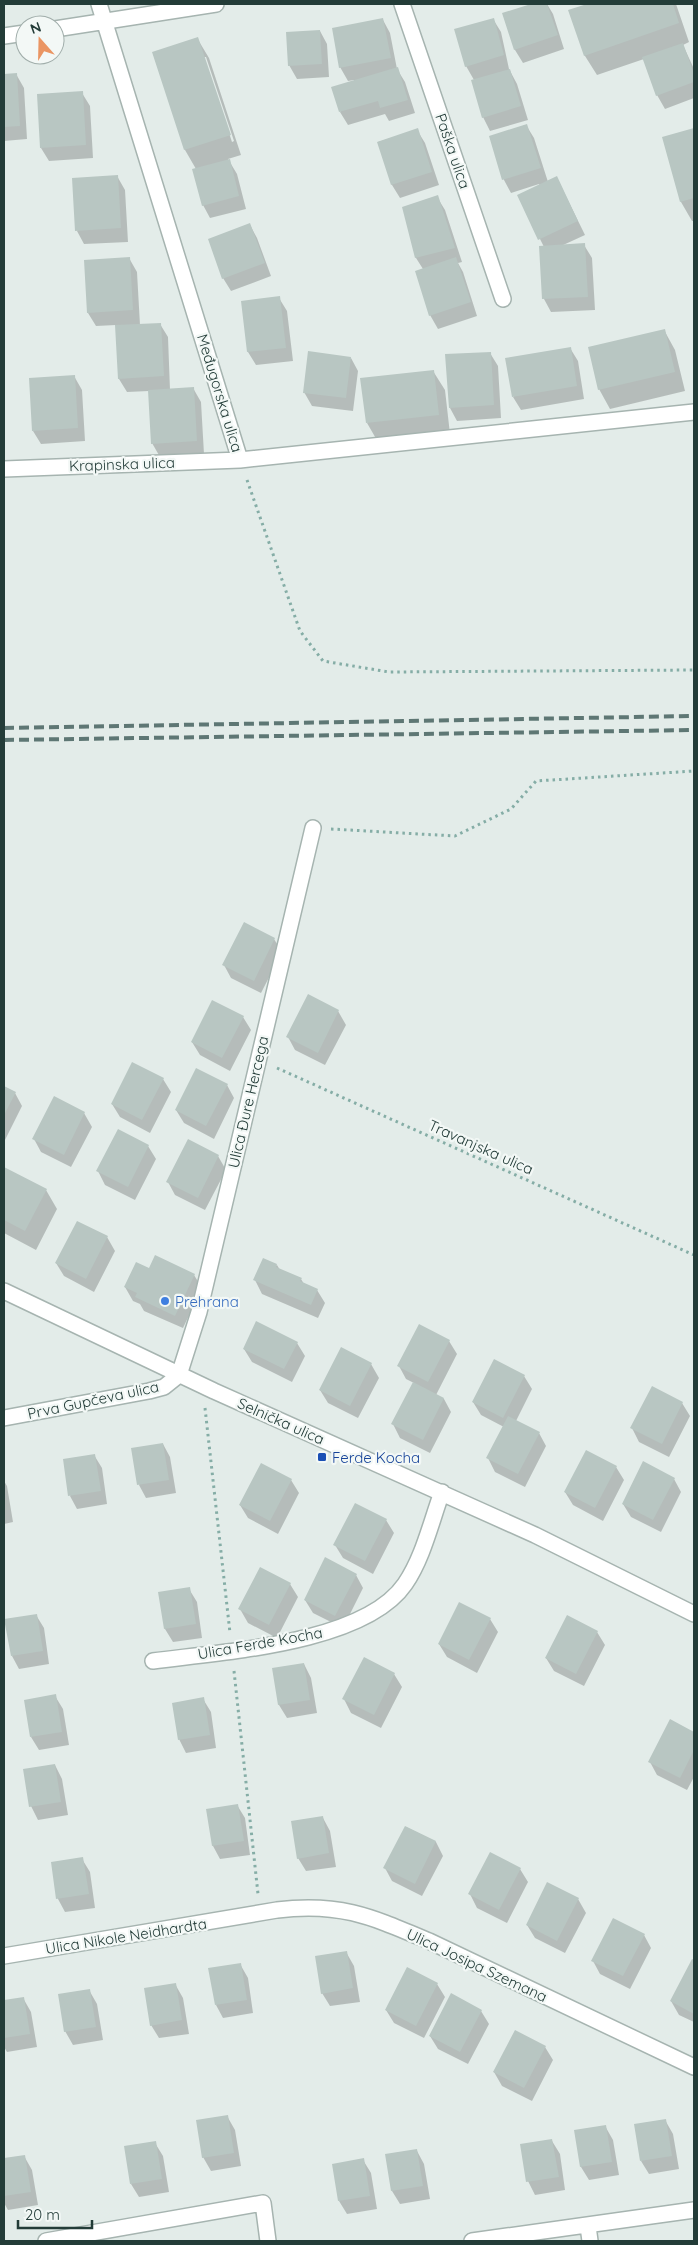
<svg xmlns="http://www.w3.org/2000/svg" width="698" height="2245" viewBox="0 0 698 2245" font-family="Quicksand,sans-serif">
<rect width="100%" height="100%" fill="#e3ece9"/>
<path fill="#0003" fill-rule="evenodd" d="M535,4h12l6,10 11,35 -41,14 -8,-13 -12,-36z
M590,4h86l13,38 -6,3 11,24v29l-29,11 -8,-14 -13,-36 -47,16 -12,-19 -15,-45z
M493,19l8,13 8,37 8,15 11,36 -38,11 -7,-14 -9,-37 -8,-14z
M383,20l7,13 7,36 8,13 10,31 -26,8 -4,-7 -37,11 -8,-13 14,-31v-1l-6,1 -8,-14z
M320,31l7,13 2,33 -32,2 -8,-14z
M197,38l12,20 32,97 -13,4 9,15 9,35 -36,9 -7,-13 -7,-36 -11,-19 -32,-97zM204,57h2l28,84 -2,1z
M16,74l8,14 3,51 -23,2v-66z
M82,93l8,13 3,52 -44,3 -8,-13z
M526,125l8,13 14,44 9,-4 28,57 -24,11 23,-1 8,13 3,52 -44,2 -7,-13 -3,-52h3l-4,-8v-53l-1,-2 -28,9 -7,-13 -14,-43z
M694,129v92h-2l-11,-19 -18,-64z
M417,130l8,13 14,42 -39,13 -8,-13 -14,-43z
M117,176l8,14 3,52 -44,2 -7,-13z
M437,197l8,13 17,52 -4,1 5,9 14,44 -39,13 -8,-14 -7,-46 -7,-11 -12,-50z
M250,225l7,13 14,38 -40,15 -8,-13z
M129,258l8,14 3,53 20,-1 8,13 2,53 23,-2 8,14 3,52 -44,3 -8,-14 -3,-52 -22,1 -8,-13 -3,-54 -20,1 -8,-13z
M279,298l8,13 6,50 -37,4 -8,-13 -5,-50z
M664,330l11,20 10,41 -75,18 -11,-20z
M570,348l8,13 6,38 -63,11 -8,-13z
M490,353l8,13 3,52 -44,3 -7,-13z
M351,358l7,13 -5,40 -41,-5 -8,-14z
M433,371l12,19 5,44 -72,8 -11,-19z
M74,376l8,14 3,51 -44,3 -8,-13z
M274,939l8,13 -21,41 -30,-15 -7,-13z
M308,996l30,15 8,14 -21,40 -30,-15 -7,-13z
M243,1017l8,13 -21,41 -30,-16 -8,-13z
M163,1079l8,13 -21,41 -30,-16 -8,-13z
M227,1085l7,13 -20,41 -30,-16 -8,-13z
M4,1087l11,6 7,13 -18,36z
M54,1098l30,15 8,14 -21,40 -30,-15 -7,-13z
M188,1141l30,15 8,14 -21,40 -30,-15 -7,-13z
M148,1146l8,13 -21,41 -30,-15 -7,-14z
M4,1168l42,22 11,19 -21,41 -32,-17z
M107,1237l8,14 -21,41 -30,-16 -8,-13z
M277,1265l3,5 21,9 3,5 13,6 8,13 -7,15 -56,-24 -7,-14z
M150,1269l44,6 8,13 -19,40 -39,-17 -4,-7 -7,-3 -8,-14z
M449,1341l8,13 -21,41 8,4 7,13 -21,41 -30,-15 -7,-14 21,-41 -8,-4 -7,-13z
M297,1343l8,13 -13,26 -40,-20 -8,-13z
M371,1364l8,14 -21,40 -30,-15 -8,-13z
M524,1376l8,13 -16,32 23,12 7,13 -21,41 -30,-15 -7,-14 16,-31 -23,-12 -8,-13z
M682,1403l8,13 -21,41 -30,-15 -7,-14z
M163,1444l7,13 6,36 -30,5 -7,-13z
M94,1455l8,13 5,36 -30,5 -7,-13z
M616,1467l8,13 -21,41 -30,-16 -8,-13z
M674,1479l7,13 -20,40 -30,-15 -8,-13z
M291,1480l8,13 -21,41 -30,-16 -8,-13z
M4,1481l3,5 6,36 -9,2z
M386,1520l8,13 -21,41 -30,-16 -8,-13z
M356,1575l7,13 -20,40 -30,-15 -8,-13z
M290,1584l8,13 -21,41 -29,-15 -8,-14z
M189,1589l8,13 5,36 -29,4 -8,-13 -6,-36z
M36,1615l8,13 5,36 -30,5 -7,-13z
M490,1619l8,13 -21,41 -30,-16 -8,-13z
M597,1632l8,13 -21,41 -30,-15 -8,-13z
M304,1664l7,14 6,35 -30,5 -8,-13 -6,-36z
M394,1674l8,13 -21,41 -30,-15 -7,-14z
M55,1696l8,13 6,36 -30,5 -8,-13z
M203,1699l8,13 5,36 -30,5 -7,-14z
M671,1721l23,12v44l-7,13 -30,-15 -7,-13z
M55,1765l7,14 6,36 -30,5 -7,-14z
M237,1805l8,13 5,37 -30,4 -7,-13 -6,-36z
M323,1818l7,13 6,36 -30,4 -8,-13z
M406,1827l30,15 7,14 -21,40 -30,-15 -7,-13z
M82,1859l8,13 5,36 -30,4 -7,-13 -6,-36z
M520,1869l8,13 -21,41 -30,-15 -7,-14z
M578,1899l8,14 -21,40 -30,-15 -8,-13z
M644,1935l7,13 -21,41 -30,-15 -7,-13z
M346,1952l8,14 6,36 -30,4 -8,-13z
M692,1961l2,1v60l-15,-7 -8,-14z
M240,1964l8,14 5,35 -30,5 -7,-13z
M175,1984l8,14 6,36 -30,4 -8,-13z
M437,1984l8,13 -21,41 -30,-15 -8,-13z
M89,1990l8,14 6,36 -30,5 -8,-14z
M23,1998l8,14 6,35 -30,5 -3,-5v-46z
M481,2011l8,13 -21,40 -30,-15 -8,-13z
M545,2047l8,13 -21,41 -30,-15 -8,-14z
M227,2116l8,14 6,36 -30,5 -8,-14z
M665,2120l8,14 6,35 -30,5 -8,-13z
M605,2126l8,14 6,35 -30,5 -8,-13 -6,-36z
M552,2141l8,13 5,36 -30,5 -7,-14z
M155,2143l8,13 6,36 -30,5 -8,-13z
M417,2151l7,13 6,35 -30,5 -8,-13 -5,-36z
M24,2156l8,14 6,35 -30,5 -4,-7v-43z
M363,2160l8,13 6,36 -30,5 -8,-13z"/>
<path fill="#b8c6c2" d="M531,4h16l11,31 -44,15 -12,-37z
M587,4h86l6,19 -95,33 -16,-46z
M383,18l8,40 -52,10 -7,-40z
M494,18l10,37 -39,12 -11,-38z
M320,30l2,34 -34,2 -2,-34z
M198,37l33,98 -47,15 -32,-98z
M683,43l11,31v8l-38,14 -14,-39z
M398,67l10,33 -28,8 -2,-7 -39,11 -8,-25z
M510,69l11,37 -39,12 -11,-38z
M17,73l3,53 -16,1v-53z
M83,91l3,54 -46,3 -3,-54z
M527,124l14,44 -39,12 -13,-44z
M418,128l14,44 -41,13 -14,-43z
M694,128v70l-14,4 -18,-65z
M230,159l9,37 -37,10 -10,-37z
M118,175l3,53 -46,3 -3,-53z
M557,176l21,45 -40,19 -21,-45z
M438,195l17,53 -40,10 -13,-51z
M250,223l15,40 -43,16 -14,-40z
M585,243l3,54 -46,2 -3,-53z
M130,257l3,53 -46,3 -3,-53z
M456,257l15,45 -42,14 -14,-45z
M280,296l6,52 -39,4 -6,-51z
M161,323l3,53 -46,3 -3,-54z
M665,329l10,43 -77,18 -10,-43z
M571,347l6,39 -65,11 -7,-39z
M308,351l43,6 -5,41 -43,-5z
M491,352l3,53 -45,3 -4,-54z
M434,370l5,45 -73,8 -6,-45z
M75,375l3,53 -46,3 -3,-53z
M194,387l3,54 -46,3 -3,-54z
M244,922l31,16 -21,43 -32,-16z
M308,994l31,16 -21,43 -32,-16z
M212,1000l32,16 -22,42 -31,-16z
M132,1062l32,16 -22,42 -31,-16z
M196,1068l32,16 -22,42 -31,-16z
M4,1086l12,6 -12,23z
M54,1096l31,16 -21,43 -32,-16z
M118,1129l31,16 -21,42 -32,-16z
M188,1139l31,16 -21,43 -32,-16z
M4,1167l43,22 -22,42 -21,-11z
M77,1221l31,15 -22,43 -31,-16z
M155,1255l40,19 -20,42 -40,-19 2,-4 -13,-6 12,-25 13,6z
M263,1258l14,6 -1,3 26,11 -2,3 18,8 -7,16 -58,-25z
M256,1321l42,21 -14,27 -41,-20z
M419,1324l31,16 -22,42 -31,-16z
M341,1347l31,16 -22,43 -31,-16z
M494,1359l31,16 -22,43 -31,-16z
M413,1382l31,16 -21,42 -32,-16z
M652,1386l31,16 -21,42 -32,-16z
M508,1416l32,16 -22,42 -32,-16z
M163,1443l6,37 -32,5 -6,-37z
M586,1450l31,16 -22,42 -31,-16z
M95,1454l6,37 -33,5 -5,-37z
M643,1461l32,17 -22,42 -31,-16z
M261,1463l31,16 -22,42 -31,-16z
M355,1503l32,16 -22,42 -32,-16z
M325,1557l32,17 -22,42 -31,-16z
M260,1567l31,16 -22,42 -31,-16z
M190,1587l6,37 -32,5 -6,-37z
M459,1602l32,16 -22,42 -31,-16z
M37,1614l6,37 -32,5 -7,-37z
M567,1615l31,16 -22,43 -31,-16z
M364,1657l31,16 -21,42 -32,-16z
M304,1663l6,37 -32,5 -6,-37z
M56,1694l6,38 -32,5 -6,-37z
M204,1697l6,38 -32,5 -6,-37z
M670,1719l24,13v18l-14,28 -32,-16z
M55,1764l6,38 -32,5 -6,-38z
M238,1804l6,37 -32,5 -6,-37z
M323,1816l6,37 -32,6 -6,-38z
M405,1826l31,15 -21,43 -32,-16z
M490,1852l31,16 -22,42 -31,-16z
M83,1857l6,37 -33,5 -5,-37z
M547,1882l32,16 -22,43 -31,-16z
M613,1918l32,16 -22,42 -32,-15z
M347,1951l6,37 -32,6 -6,-38z
M692,1959l2,1v54l-24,-13z
M241,1963l6,37 -32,5 -7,-37z
M407,1967l31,16 -22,43 -31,-16z
M176,1983l6,37 -32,6 -6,-38z
M90,1989l6,38 -32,5 -6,-38z
M451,1993l31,17 -22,42 -31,-16z
M24,1997l6,37 -26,4v-38z
M515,2030l31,16 -22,42 -31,-16z
M228,2115l6,38 -32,5 -6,-38z
M666,2119l6,37 -32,5 -6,-37z
M606,2125l6,37 -32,5 -6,-37z
M552,2139l7,38 -33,5 -6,-38z
M156,2141l6,38 -32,5 -6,-38z
M417,2149l6,37 -32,5 -6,-37z
M25,2155l6,37 -27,4v-38z
M364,2158l6,38 -32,5 -6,-37z"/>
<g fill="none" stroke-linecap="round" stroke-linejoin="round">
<g stroke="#a6b4b0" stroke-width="18">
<path id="minor" d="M99,4l141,456
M402,4l101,295
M55,29l161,-25
M4,36l21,-3
M4,469l236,-9 454,-48
M4,1291l210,100 321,144 159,79
M4,1418l145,-27 15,-4 15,-12 20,-63 114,-484
M153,1661c67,-9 211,-17 252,-77 18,-26 26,-62 37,-92
M4,1956l273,-46c63,-8 95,7 152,31l265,126
M588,2226l2,15
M46,2241l217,-38 5,38
M472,2241l222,-31"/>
</g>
<path stroke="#85ada6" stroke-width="3" stroke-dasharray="2.5 4" stroke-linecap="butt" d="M247,480l53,151 23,30 66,11 305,-2
M331,829l124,7 56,-27 25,-28 158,-10
M277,1068l417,187
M205,1408l25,225
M234,1671l24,223"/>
<use href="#minor" stroke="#fff" stroke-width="15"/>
<path stroke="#5e7774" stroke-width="4" stroke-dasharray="10 5" stroke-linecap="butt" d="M4,728l690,-12
M4,740l690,-10"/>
</g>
<circle fill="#3f7fe0" stroke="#f3f8f6" stroke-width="2" cx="165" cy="1301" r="5"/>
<rect fill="#1a4fb4" stroke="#f3f8f6" stroke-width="2" x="317" y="1452" width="10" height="10" rx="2.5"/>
<g text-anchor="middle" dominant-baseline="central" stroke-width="4.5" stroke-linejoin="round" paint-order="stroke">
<g font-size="15" fill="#233c38" stroke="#f3f8f6">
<text transform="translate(453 151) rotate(71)">Paška ulica</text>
<text transform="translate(220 393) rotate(73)">Međugorska ulica</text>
<text transform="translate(122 464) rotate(-2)">Krapinska ulica</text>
<text transform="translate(248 1102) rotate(-77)">Ulica Đure Hercega</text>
<text transform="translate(481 1147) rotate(24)">Travanjska ulica</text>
<text transform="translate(93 1400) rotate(-12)">Prva Gupčeva ulica</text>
<text transform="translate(281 1421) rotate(24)">Selnička ulica</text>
<text transform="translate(260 1643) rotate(-10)">Ulica Ferde Kocha</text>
<text transform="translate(126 1936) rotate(-9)">Ulica Nikole Neidhardta</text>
<text transform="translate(477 1965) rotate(25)">Ulica Josipa Szemana</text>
</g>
<g font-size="15" fill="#366cbe" stroke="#f3f8f6" text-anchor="start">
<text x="175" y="1301">Prehrana</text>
</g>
<g font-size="15" fill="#164399" stroke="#f3f8f6" text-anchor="start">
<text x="332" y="1457">Ferde Kocha</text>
</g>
</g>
<rect width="698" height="2245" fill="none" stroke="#233c38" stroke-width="10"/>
<g transform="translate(40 40) rotate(340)"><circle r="24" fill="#f3f8f6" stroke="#a0adaa"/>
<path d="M0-4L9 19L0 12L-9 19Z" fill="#ea9563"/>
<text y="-8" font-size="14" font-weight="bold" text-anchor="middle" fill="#233c38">N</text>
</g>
<path d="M18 2220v8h74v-8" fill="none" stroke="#233c38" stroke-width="2.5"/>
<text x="25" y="2220" font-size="15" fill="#233c38" stroke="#f3f8f6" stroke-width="4" paint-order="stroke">20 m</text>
</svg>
